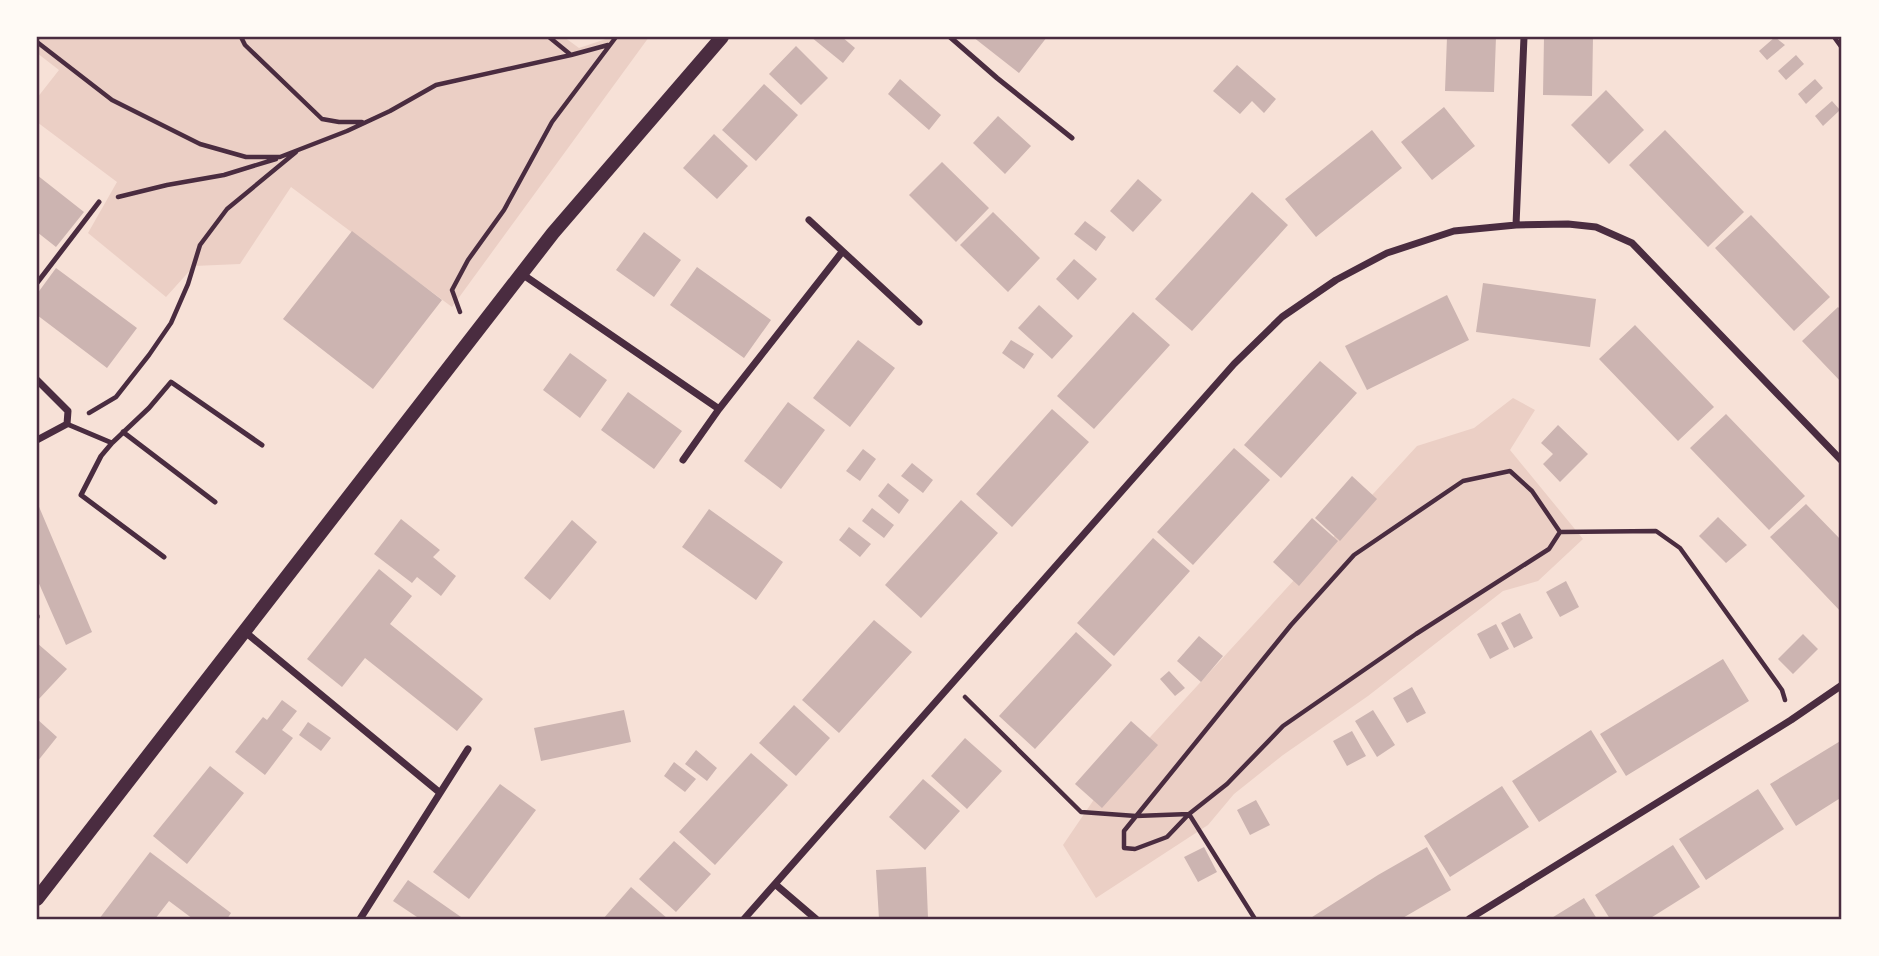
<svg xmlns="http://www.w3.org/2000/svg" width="1879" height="956" viewBox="0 0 1879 956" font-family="Bitter,serif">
<rect width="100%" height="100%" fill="#f7e1d7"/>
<path fill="#ebcfc5" d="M37,37h527l15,11 33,-11h37l-197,270 -161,-120 -51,77 -46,2 -28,31 -78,-64 29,-51 -80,-60v-24l22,-28 -22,-17z
M1513,398l22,12 -25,40 73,89 -45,42 -35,10 -135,105 -85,59 -49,39 -26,31 -112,73 -33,-53 34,-50 320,-349 57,-18z"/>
<path fill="#ccb4b1" d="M811,37h31l13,11 -12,15z
M973,37h74l-28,36z
M1447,37h49l-2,55 -49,-1z
M1544,37h49l-1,59 -49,-1z
M1775,37l10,8 -18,15 -8,-9z
M796,46l32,32 -27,27 -32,-31z
M1796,55l8,9 -18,16 -8,-9z
M1237,65l39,34 -12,14 -12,-12 -12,13 -27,-23z
M900,79l41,36 -12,15 -41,-36z
M1815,79l8,9 -17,16 -8,-10z
M764,84l34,31 -42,46 -34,-31z
M1606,90l38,40 -35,34 -38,-39z
M1832,101l8,9 -17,16 -8,-10z
M1444,107l31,39 -43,34 -31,-38z
M998,116l33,30 -26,28 -32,-31z
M1372,130l30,38 -86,69 -31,-38z
M1665,130l79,82 -36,35 -79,-82z
M714,134l34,32 -31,33 -34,-31z
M942,162l47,46 -33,34 -47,-47z
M37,175l47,37 -28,35 -19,-15z
M1138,179l24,21 -29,32 -23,-21z
M1252,192l36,33 -96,106 -37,-32z
M993,212l47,46 -32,34 -48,-47z
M1751,215l79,82 -36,34 -79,-83z
M1085,221l21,16 -10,14 -22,-17z
M352,231l90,69 -69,89 -90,-70z
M644,232l37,28 -27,37 -38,-27z
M1074,259l23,20 -19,21 -22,-21z
M697,267l74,53 -27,38 -74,-53z
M56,268l81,60 -30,40 -70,-53v-21z
M1483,283l113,16 -6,48 -114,-15z
M1447,295l22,45 -102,50 -22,-44z
M1039,305l34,31 -21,23 -34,-31z
M1838,307l4,4v72l-40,-42z
M1133,312l37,33 -76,84 -37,-33z
M1635,325l79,82 -36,34 -79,-82z
M858,340l37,28 -45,59 -37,-29z
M1011,340l23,14 -10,15 -22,-16z
M570,353l37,27 -27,38 -37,-28z
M1320,361l37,32 -76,85 -37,-33z
M628,392l54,39 -28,38 -53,-39z
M788,402l37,28 -44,59 -37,-28z
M1052,409l37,33 -77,85 -36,-33z
M1726,414l79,82 -36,34 -79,-82z
M1558,425l30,29 -28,28 -17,-18 10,-10 -12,-11z
M1234,448l36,32 -77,85 -36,-33z
M863,449l13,10 -16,22 -14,-10z
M912,463l21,17 -10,13 -22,-17z
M1352,476l25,23 -37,42 -25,-23z
M888,483l21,17 -10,14 -21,-18z
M961,500l37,33 -77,85 -36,-33z
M37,502l55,130 -26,13 -29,-66z
M1806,504l36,37v72l-72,-76z
M872,508l22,17 -10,13 -22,-17z
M709,509l74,53 -27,38 -74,-53z
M1718,517l29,28 -21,18 -27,-27z
M1312,518l26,23 -39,45 -26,-24z
M401,519l39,31 -7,7 23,19 -15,20 -24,-19 -5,6 -38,-29z
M572,520l25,22 -47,58 -26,-22z
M849,527l22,17 -11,13 -21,-17z
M1153,538l37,33 -76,85 -37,-33z
M379,569l33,27 -22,28 93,75 -26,32 -92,-73 -23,29 -35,-28z
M1566,581l13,26 -19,10 -14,-25z
M1520,613l13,25 -19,10 -13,-25z
M874,620l38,32 -73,81 -37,-33z
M1496,624l13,25 -19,10 -13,-25z
M1076,632l36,33 -77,84 -36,-33z
M1803,634l15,15 -25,25 -15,-15z
M1199,636l24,20 -22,26 -24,-21z
M37,643l30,26 -30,32z
M1723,659l26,42 -123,75 -26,-42z
M1169,671l16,17 -10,8 -15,-17z
M1412,687l14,26 -19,10 -14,-25z
M282,700l15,11 -15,19 11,8 -28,37 -30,-23 28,-35 4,3z
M794,705l36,33 -34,38 -37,-33z
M624,710l7,32 -90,19 -7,-33z
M1373,710l22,35 -18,12 -22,-36z
M37,719l20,18 -20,25z
M1131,721l27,24 -56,63 -27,-24z
M308,722l23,16 -10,13 -22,-16z
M1591,730l26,42 -78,50 -27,-41z
M1352,731l14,25 -19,10 -14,-25z
M965,738l37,33 -35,38 -36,-33z
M1842,740v57l-46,29 -26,-42z
M696,750l21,18 -10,13 -22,-17z
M751,753l37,32 -73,80 -36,-33z
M674,762l22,17 -11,13 -21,-16z
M210,766l34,27 -57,71 -34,-28z
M923,779l37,32 -35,39 -36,-33z
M500,784l36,26 -67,89 -36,-27z
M1502,786l27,41 -79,50 -26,-41z
M1758,789l26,40 -78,51 -27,-41z
M1256,800l14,25 -20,10 -13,-25z
M674,841l37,33 -35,38 -37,-33z
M1673,845l27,42 -51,32h-39l-15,-24z
M1204,847l13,25 -19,10 -14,-25z
M1427,847l24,43 -50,29h-92l69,-44z
M150,852l81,61 -4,6h-34l-24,-18 -14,18h-56z
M926,867l2,51 -49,1 -3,-49z
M408,880l53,37 -1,2h-40l-27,-18z
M631,887l37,32h-65z
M1584,898l13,21h-47l13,-8z"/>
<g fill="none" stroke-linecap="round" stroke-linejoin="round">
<path stroke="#4a2c40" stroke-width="4.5" d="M241,37l4,8 77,74 17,3h23
M549,37l22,18 37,-10
M1834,37l8,11
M37,42l75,58 88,44 46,13h34l67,-26 43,-20 46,-26 135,-30
M118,197l49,-12 57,-10 52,-16
M460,312l-8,-22 16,-30 36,-50 48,-88 64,-85
M89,413l27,-16 33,-42 22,-32 17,-39 12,-39 27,-36 69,-57
M1510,471l22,20 28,41 -11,17 -133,85 -133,92 -56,58 -38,30 -22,23 -32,12 -11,-1v-17l167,-206 63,-70 109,-74z
M1560,532l96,-1 24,17 102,142 3,10
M965,697l116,115 55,4 53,-2 66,105"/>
<path stroke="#4a2c40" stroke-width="5" d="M950,37l47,41 75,60
M37,283l62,-81
M67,424l45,19 37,-35 22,-26 91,63
M123,432l92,70
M112,443l-11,13 -20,39 83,62
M37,616v1"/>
<path stroke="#4a2c40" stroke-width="7" d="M809,220l110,102
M1516,225l8,-188
M522,274l197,135
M37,380l31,31 -1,13 -30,16
M683,460l36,-51 123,-157
M244,631l195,161
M775,884l41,35
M360,919l108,-170
M744,919l490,-555 48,-47 54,-37 51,-27 67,-22 62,-6 52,-1 28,3 36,16 210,218
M1469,919l322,-199 51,-35"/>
<path stroke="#4a2c40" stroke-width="14" d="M37,899l516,-666 169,-196"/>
</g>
<rect width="1879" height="956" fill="none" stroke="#fffaf5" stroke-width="77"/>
<rect x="38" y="38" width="1802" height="880" fill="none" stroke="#4a2c40" stroke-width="2.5"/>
</svg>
